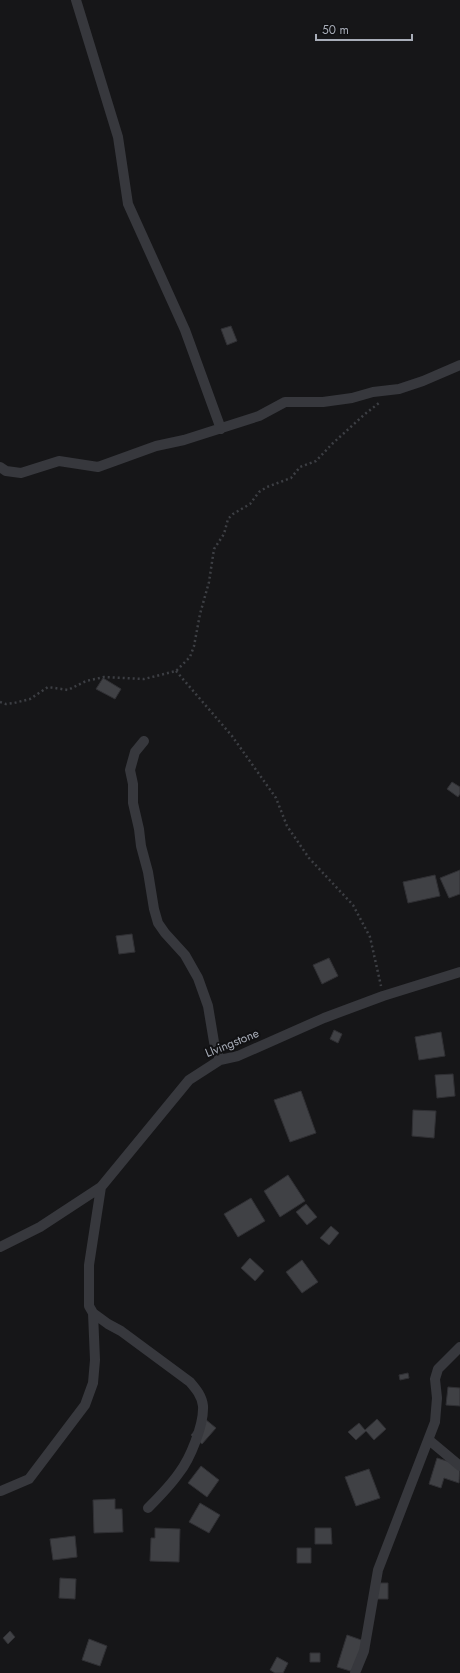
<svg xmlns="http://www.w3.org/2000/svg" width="460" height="1673" viewBox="0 0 460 1673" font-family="Jost,sans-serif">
<rect width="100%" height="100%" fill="#161618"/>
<path fill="#404145" stroke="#303034" d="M231,326l6,15 -10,4 -6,-16z
M103,678l18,11 -6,10 -19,-10z
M452,782l8,5v7l-2,3 -11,-8z
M460,870v24l-11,4 -9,-20z
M435,875l5,21 -32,7 -5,-21z
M132,934l3,18 -16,2 -3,-18z
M329,958l9,18 -16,8 -9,-19z
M334,1030l8,4 -4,9 -8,-4z
M441,1032l4,24 -26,4 -4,-23z
M453,1074l2,22 -18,2 -2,-23z
M301,1091l15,42 -26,9 -16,-42z
M413,1110l23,1 -2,27 -22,-2z
M288,1175l17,26 -25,16 -16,-26z
M251,1198l14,23 -27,16 -14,-23z
M306,1204l11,13 -10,8 -11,-13z
M331,1226l8,7 -10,12 -9,-7z
M250,1258l14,13 -9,10 -14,-13z
M302,1260l16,22 -16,11 -16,-21z
M408,1373l1,5 -9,2 -1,-5z
M448,1387l12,1v18l-14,-1z
M205,1419l11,9 -14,16 -11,-9z
M377,1419l9,10 -12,11 -8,-9 -10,9 -8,-8 11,-9 6,7z
M437,1458l23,7 -1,18 -15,-5 -3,10 -12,-4z
M201,1466l18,14 -12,17 -19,-14z
M369,1469l11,29 -24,8 -11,-29z
M115,1499v10h7l1,23 -29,1 -1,-33z
M200,1503l20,12 -11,18 -20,-11z
M155,1528l25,1 -1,33 -29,-1 1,-23h4z
M315,1528h16l1,16h-17z
M75,1536l2,21 -24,3 -3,-21z
M297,1548h14v15h-14z
M60,1578l16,1 -1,20 -16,-1z
M377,1583h11v16h-11z
M10,1631l5,6 -7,7 -5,-6z
M347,1635l20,7 -10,31 -20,-6z
M89,1639l18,7 -7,20 -18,-6z
M310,1653h10v9h-10z
M277,1657l11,6 -5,10h-8l-5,-3z"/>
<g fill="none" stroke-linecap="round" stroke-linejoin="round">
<path stroke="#3d3f44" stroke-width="2.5" stroke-dasharray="2 3" stroke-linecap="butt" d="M176,671l56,65 44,62 11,28 22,32 44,47 17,32 11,49
M0,702l6,2 8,-1 16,-4 18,-12 20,3 18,-9 18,-4 40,2 32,-8 14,-14 4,-11 6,-32 9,-32 5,-33 10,-15 4,-15 5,-5 17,-10 9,-12 8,-5 24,-9 9,-11 16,-6 16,-17 33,-30 14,-11"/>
<path stroke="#37383d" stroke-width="10" d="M76,0l42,137 10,67 57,126 36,99
M0,467l6,4 15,2 38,-12 39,6 58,-21 28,-6 75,-24 26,-14h38l29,-4 21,-6 26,-3 24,-8 37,-16
M144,741l-9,11 -5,18 3,14v19l6,26 2,17 7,26 6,37 4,14 7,10 20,22 13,23 10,28 6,36 6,18
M101,1187l-12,78v41l4,7 15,11 13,7 69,51c6,7 12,14 13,24 1,19 -13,53 -24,67 -9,13 -20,24 -31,35
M0,1247l40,-20 61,-40 88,-107 31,-20 18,-4 86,-38 59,-22 77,-24
M429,1440l31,26
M1,1491l28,-12 56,-74 8,-22 2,-23 -2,-47
M355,1673l9,-22 14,-81 57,-148 2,-24 -2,-19 3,-10 22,-22"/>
</g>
<g text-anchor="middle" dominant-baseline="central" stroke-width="4" stroke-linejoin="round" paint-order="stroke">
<g font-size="12" fill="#a8adb8" stroke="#111113">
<text transform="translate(232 1043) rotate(-22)">LIvingstone</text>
</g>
</g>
<path d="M316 34v6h96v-6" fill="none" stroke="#a8adb8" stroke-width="2"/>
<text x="322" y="34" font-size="12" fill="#a8adb8" stroke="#111113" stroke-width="3" paint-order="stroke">50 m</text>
</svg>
